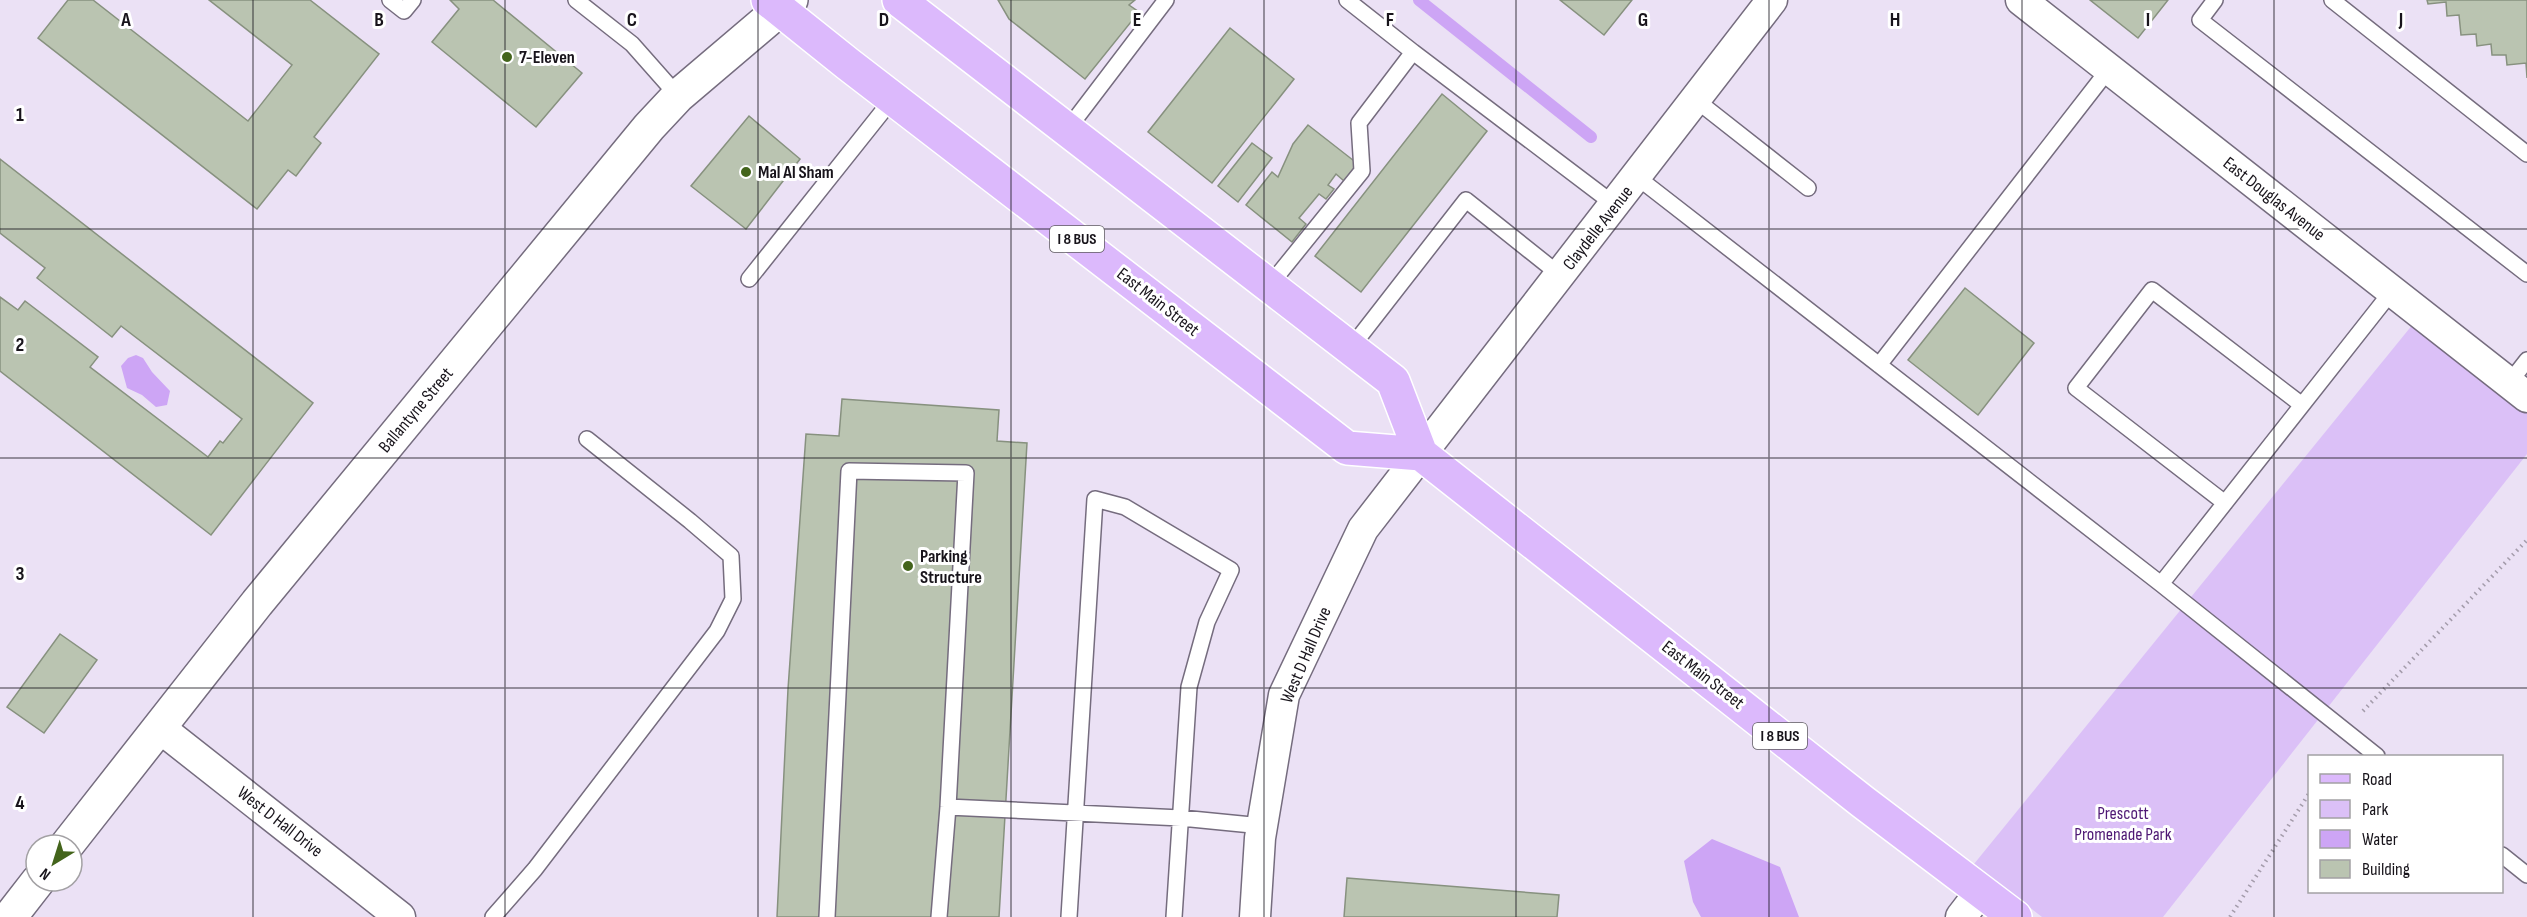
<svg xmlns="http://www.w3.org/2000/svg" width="2527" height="917" viewBox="0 0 2527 917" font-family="'Sofia Sans Condensed',sans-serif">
<rect width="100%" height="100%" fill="#ebe1f5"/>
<path fill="#dbc0f7" d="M2422,313l105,82v59l-364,463h-121l-68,-53z"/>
<path fill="#cda5f5" d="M136,355l7,3 9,14 18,19 -3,14 -11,2 -14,-12 -15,-7 -6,-22 7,-8z
M1712,839l68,28 19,50h-98l-8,-15 -9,-41z"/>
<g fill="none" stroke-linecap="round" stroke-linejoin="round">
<path stroke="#cda5f5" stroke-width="12" d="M1419,0l172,137"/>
</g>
<path fill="#bac4b1" stroke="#87917f" stroke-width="1.5" d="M68,0h25l155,121 44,-56 -83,-65h101l69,54 -65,83 7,6 -25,33 -8,-6 -31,39 -219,-171z
M450,0h43l89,73 -46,54 -104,-85 27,-33z
M998,0h137l-6,5 10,7 -54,67 -76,-60z
M1560,0h72l-28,35z
M2090,0h78l-30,38z
M2427,0h100v78l-1,-15 -19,2 -1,-10h-14l-1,-11 -14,2 -1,-12 -15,1 -2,-20 -12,1 -1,-14 -18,2z
M1230,28l64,51 -82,104 -64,-51z
M1442,94l45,37 -126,161 -46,-36z
M749,116l51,43 -54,70 -55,-43z
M1308,125l50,39 -14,17 -8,-7 -8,11 6,4 -8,10 -7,-5 -20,24 7,6 -14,18 -46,-37 26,-33 6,5 15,-33z
M1252,143l20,15 -34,44 -20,-16z
M0,159l313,244 -102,132 -211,-164v-74l18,13 7,-9 73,56 -8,10 118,90 12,-16 3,2 19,-24 -121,-93 -9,11 -75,-59 8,-10 -45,-35z
M1965,288l69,55 -56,72 -70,-55z
M842,399l157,11 -2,31 30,2 -28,474h-222l11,-228 18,-255 33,2z
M60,634l37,26 -53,73 -37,-26z
M1347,878l212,17 -2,22h-213z"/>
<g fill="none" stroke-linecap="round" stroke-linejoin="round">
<g stroke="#756c7e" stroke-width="18">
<path id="lane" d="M390,0l14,11 9,-11
M576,0l56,44 46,52
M1347,0l66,52
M2215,0l-15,20 327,254
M2332,0l195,154
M1696,100l112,88
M1067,130l99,-130
M1637,177l524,407 216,172
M749,279l145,-182
M1269,286l93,-115 -3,-48 54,-71 202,153
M1350,349l116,-149 94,75
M1879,365l230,-296
M2509,383l18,-23
M2225,503l-149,-115 76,-98 150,115
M2161,584l231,-293
M948,807l233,11 81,8
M2502,855l25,20
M493,917l42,-48 182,-238 16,-32 -2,-43 -41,-35 -103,-82
M827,917l22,-446 117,2 -18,334 -9,110
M1069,917l26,-418 30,8 106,63 -24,52 -18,65 -15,230"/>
</g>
<g stroke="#756c7e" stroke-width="33">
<path id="street" d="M2021,0l506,397
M160,728l240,189
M1255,917l5,-79 24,-143 79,-166 409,-529
M1961,917l20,-26"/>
</g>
<g stroke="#756c7e" stroke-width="36">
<path id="secondary" d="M67,845l190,-242 392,-476 29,-31 113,-96
M10,917l28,-36"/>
</g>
<g stroke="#fff" stroke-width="36">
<path id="primary" d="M768,0l80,64 499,384 74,6
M899,0l494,381 28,73 442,348 152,115"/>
</g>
<path stroke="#a49cab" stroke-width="4" stroke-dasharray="1.5 4.5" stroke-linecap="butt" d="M2363,711l164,-171
M2230,917l80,-125"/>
<use href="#lane" stroke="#fff" stroke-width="15"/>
<use href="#street" stroke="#fff" stroke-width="30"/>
<use href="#secondary" stroke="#fff" stroke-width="33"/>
<use href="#primary" stroke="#dcb9fc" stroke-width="33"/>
</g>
<path fill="none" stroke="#18141b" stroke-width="1.5" stroke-opacity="0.55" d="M253,0v917M505,0v917M758,0v917M1011,0v917M1264,0v917M1516,0v917M1769,0v917M2022,0v917M2274,0v917M0,229h2527M0,458h2527M0,688h2527"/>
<g fill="#43641b" stroke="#fff" stroke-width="2">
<circle cx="507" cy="57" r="6"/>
<circle cx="746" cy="172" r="6"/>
<circle cx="908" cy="566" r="6"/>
</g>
<g text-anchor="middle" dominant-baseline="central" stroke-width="6" stroke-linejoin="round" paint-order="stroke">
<g fill="#fff" stroke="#5d5a5f" stroke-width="1.5">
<rect x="1050" y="226" width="54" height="26" rx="4.5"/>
<rect x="1753" y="723" width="54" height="26" rx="4.5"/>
</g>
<g font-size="16" font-weight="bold" fill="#18141b">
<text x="1077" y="239">I 8 BUS</text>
<text x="1780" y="736">I 8 BUS</text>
</g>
<g font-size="18" font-weight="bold" fill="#18141b" stroke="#fff" text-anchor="start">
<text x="519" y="57">7-Eleven</text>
<text x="758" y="172">Mal Al Sham</text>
<text x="920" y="556">Parking<tspan x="920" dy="21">Structure</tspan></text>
</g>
<g font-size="18" fill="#18141b" stroke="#fff">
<text transform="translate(2274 199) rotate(38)">East Douglas Avenue</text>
<text transform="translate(1598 228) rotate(-52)">Claydelle Avenue</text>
<text transform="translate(1158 302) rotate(38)">East Main Street</text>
<text transform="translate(416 410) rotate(-50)">Ballantyne Street</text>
<text transform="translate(1306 655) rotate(-67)">West D Hall Drive</text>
<text transform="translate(1703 675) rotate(38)">East Main Street</text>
<text transform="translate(280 822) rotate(38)">West D Hall Drive</text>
</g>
<g font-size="18" fill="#4e1874" stroke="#fff">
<text x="2123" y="813">Prescott<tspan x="2123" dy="21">Promenade Park</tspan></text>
</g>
</g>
<g font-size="20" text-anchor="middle" font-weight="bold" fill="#18141b" stroke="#fff" stroke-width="6" stroke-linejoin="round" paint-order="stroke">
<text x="126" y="26">A</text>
<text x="379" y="26">B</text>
<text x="632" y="26">C</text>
<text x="884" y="26">D</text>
<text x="1137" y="26">E</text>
<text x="1390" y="26">F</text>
<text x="1643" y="26">G</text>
<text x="1895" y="26">H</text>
<text x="2148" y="26">I</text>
<text x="2401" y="26">J</text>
<text x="20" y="121">1</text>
<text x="20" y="351">2</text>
<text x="20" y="580">3</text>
<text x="20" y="809">4</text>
</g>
<rect x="2308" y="755" width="195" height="138" fill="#ffffff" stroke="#a3a1a4" stroke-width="1.5"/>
<rect x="2320" y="774" width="30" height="9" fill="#dcb9fc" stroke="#a3a1a4" stroke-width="1.5"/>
<text x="2362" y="785" font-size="18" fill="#18141b">Road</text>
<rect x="2320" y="800" width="30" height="18" fill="#dbc0f7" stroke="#a3a1a4" stroke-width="1.5"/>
<text x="2362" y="815" font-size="18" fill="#18141b">Park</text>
<rect x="2320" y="830" width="30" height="18" fill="#cda5f5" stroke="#a3a1a4" stroke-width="1.5"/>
<text x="2362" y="845" font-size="18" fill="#18141b">Water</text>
<rect x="2320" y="860" width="30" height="18" fill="#bac4b1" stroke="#a3a1a4" stroke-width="1.5"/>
<text x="2362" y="875" font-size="18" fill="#18141b">Building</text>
<g transform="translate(54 863) rotate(218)"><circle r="28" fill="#ffffff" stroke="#a3a1a4" stroke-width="1.5"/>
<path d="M0-4.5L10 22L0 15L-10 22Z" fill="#43641b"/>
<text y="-9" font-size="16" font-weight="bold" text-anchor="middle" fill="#18141b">N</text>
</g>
</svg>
